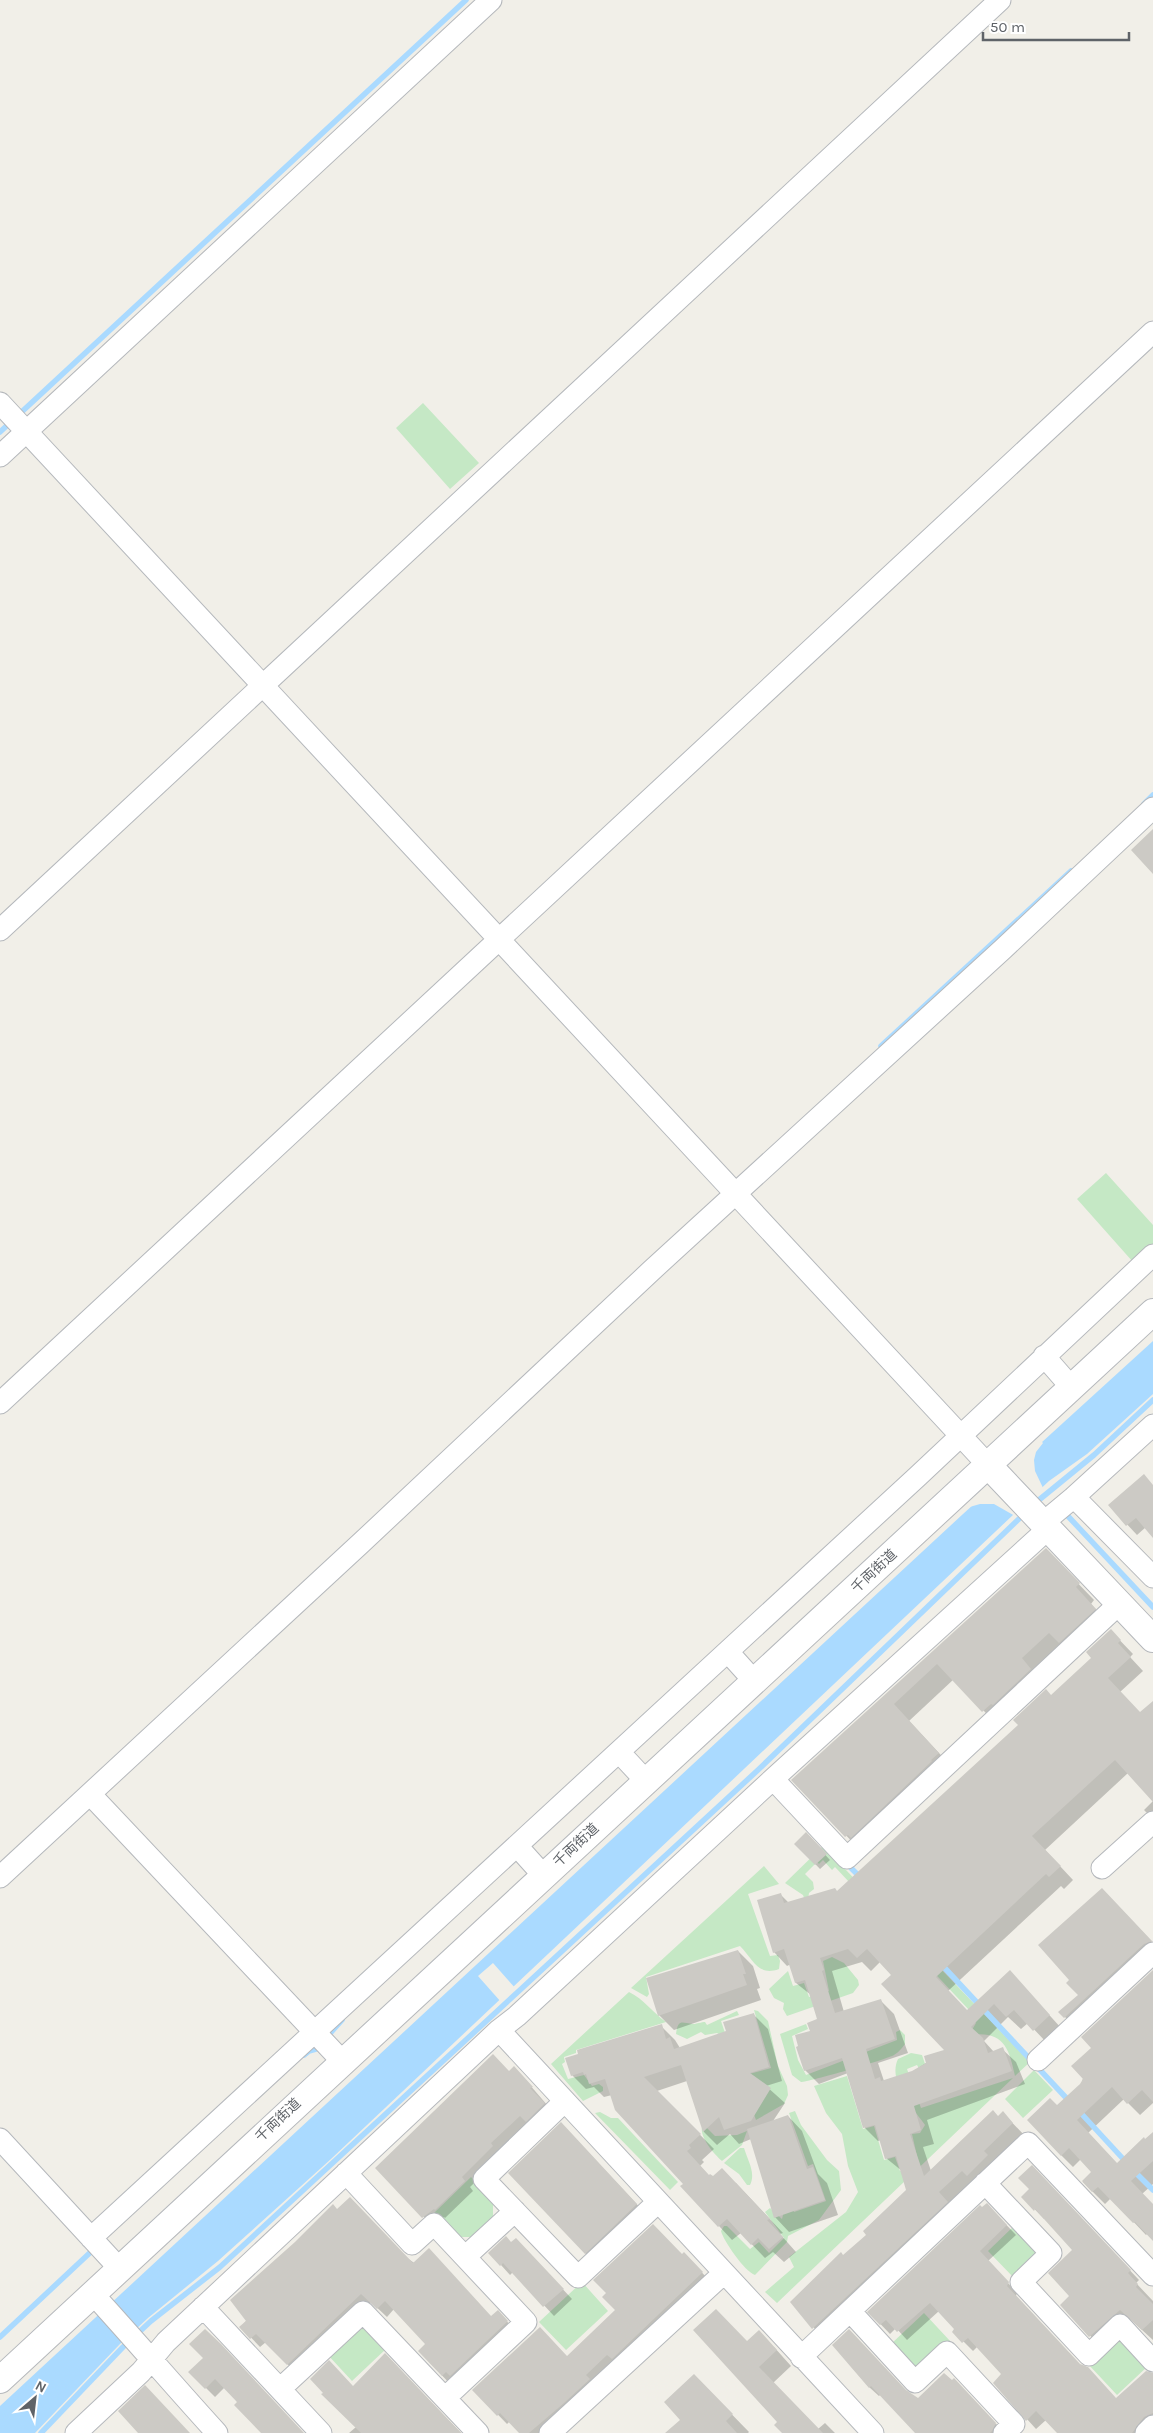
<svg xmlns="http://www.w3.org/2000/svg" width="1153" height="2433" viewBox="0 0 1153 2433" font-family="Karla,'Noto Sans JP',sans-serif">
<rect width="100%" height="100%" fill="#f1efe8"/>
<path fill="#c5e8c5" d="M423,403l56,60 -29,26 -54,-61z
M1106,1173l47,52v19l-20,18 -56,-63z
M823,1846l207,216 -15,14c-6,-29 -12,-46 -46,-41l7,-12 -8,-9 2,-3 -135,-144 -3,3 -9,-10 -4,4 -2,-2 -12,12 8,8 1,7 -5,4 -2,13 -4,-11 -18,-12z
M764,1866l15,18 -31,10 22,62 8,-1 2,6 -1,8c-21,8 -26,-10 -39,-23l-94,31 3,17 -2,3 -16,-9z
M832,1957l12,6 14,17 1,5 -6,8 -66,23 -4,-7 1,-6 -10,-5 -5,-9 19,-18 5,15 11,-3 5,14 20,-6 -6,-30z
M629,1992c15,7 23,20 37,30l-90,28v3l-12,4 1,5 -3,2 6,15 16,-4 8,11 7,-2 4,3v4l-20,10 -32,-37z
M754,2010l4,1 10,10 10,45 9,20 1,9 -4,9 -28,16 -13,-35 -9,-7 37,-10z
M737,2011l2,4 -18,6 6,18 -10,-6 -12,2 -4,-3 -14,7 -11,-5c2,-16 6,-11 17,-10 3,0 9,-2 12,-2l2,3z
M806,2024l2,5 -16,7 6,24 8,15 91,-35 -1,-8 4,-2 5,5v9c-3,4 -7,9 -11,11 -6,4 -85,27 -93,27l-9,-7 -12,-41z
M911,2053l11,2 4,12 -5,5 -4,-7 -10,4 14,39 92,-30 -236,225 -12,-11 29,-25 -5,-10 57,-45 12,-20 -10,-26 -6,-32 -16,-21 -12,-27 33,-10 16,53 11,-3 10,34 11,-3 5,14 19,-6 -7,-31 8,-1 5,-8c-11,-16 -38,-43 -27,-66z
M1034,2070l19,20 -30,28 -18,-19z
M795,2111l6,14 26,35 12,11 2,19 -22,30 -31,16 -1,6 -32,33c-10,-3 -32,-35 -34,-44l3,-5h3l23,23 9,-7 10,11 15,-15 -19,-26 5,-4 12,11 1,-4 -6,-14 11,-3 6,14 32,-11 -13,-37 -5,2 -19,-53z
M600,2112l11,6h7l60,64 -8,8 -75,-77z
M703,2124l12,12 22,-1 10,-4 -5,14 -20,16c-8,-7 -25,-26 -19,-37z
M740,2148h4c4,13 12,25 6,37h-3l-8,-11 -15,-11z
M471,2177l22,23v16l-20,21h-16l-23,-24z
M1015,2225l22,27 -3,7 -20,19 -26,-27z
M582,2282l26,29 -42,39 -27,-28z
M924,2313l27,29 -31,25 -8,-1 -21,-22z
M354,2329h15l18,19 -35,33 -25,-27z
M1115,2339l10,2 23,25 -31,29 -29,-31z"/>
<path fill="#aadaff" d="M1153,1341v53l-66,60 -38,27 -718,678 -113,102 -70,57 -28,26 -85,89h-35v-27l963,-892z"/>
<path fill="#f1efe8" d="M1041,1441l2,2 -7,9 -2,8 1,11 9,19 -29,26 -21,-12h-14l-14,4z
M493,1963l23,26 -183,172 -114,103 282,-262 -23,-26z"/>
<path fill="#0003" fill-rule="evenodd" d="M1153,1485v51l-7,-9 -9,8 -27,-29z
M1046,1550l48,50 -3,4 19,21 -111,102 -45,-48 -45,42 45,48 -92,83 -69,-72z
M1111,1631l22,23 -3,3 13,14 -23,21 20,22 13,-12v97l-25,-26 -83,77 28,30 -9,9 -3,-3 -113,105 20,21 55,-26 39,43 -15,14 -19,-20 -7,6 -13,-12 -24,24 10,11 8,-3 14,13 9,22 -98,36 7,24 -11,3 8,24 72,-58 23,24 -200,205 -34,-40 76,-67 39,-44 -5,-20 -16,-13 -5,-18 -3,1 -13,-13 -17,-55 -29,11 -14,-14 7,-39 7,-11 -8,-25 -15,-12 -5,-19 -4,2 -13,-14 6,-58 9,9 48,-10 256,-235zM862,1962l9,9 9,-9 12,13 54,75 -34,22 -28,9 -6,-18 30,-10 -14,-39 -14,-14 -36,12 -12,-41z
M1153,1801v18l-9,-9z
M806,1834l24,26 -10,9 -24,-25z
M1114,1902l39,41 -75,87 -18,-18 19,-17z
M738,1951l15,15 7,22 -3,1 4,11 -87,30 -15,-15z
M1153,1972v131l-13,12 -16,-16 -36,34 29,31 36,-31v51l-11,10 11,11v33l-5,-5 -2,2 -35,-37 -6,6 -22,-22 10,-10 -12,-13 -8,8 -12,-12 -4,-49 24,-21 11,-37z
M754,2015l14,14 14,52 -16,5 19,17 -12,18 15,-5 14,15 16,43 9,9 11,32 -49,17 -14,-15 -24,-78 -12,5 -9,-10 -13,11 -13,-13 -17,-51 -30,10 57,58 -12,11 2,2 -4,4 9,10 27,7 47,50 -3,1 16,18 -12,10 -11,-10 -8,6 -24,-25 -9,7 -13,-14 -107,-131 -8,2 -10,-10 -8,2 -14,-14 89,-49 14,14 5,8 47,-16z
M509,2072l14,5 31,36 -52,43 -32,31 3,4 -28,27 -1,-1 -11,9 -56,-58z
M570,2133l76,81 -51,48 -10,-9z
M1041,2176l98,104 -3,3 17,18v39l-23,-21 -30,27 -39,-41 10,-9 3,-46 -29,-32 -1,1 -21,-22z
M338,2210l154,107 6,-5 18,19 -65,54 -32,-34 8,-7 -33,-35 -7,8 -16,-15 -75,71 -30,-31 -6,5 -19,-20z
M996,2214l20,21 -28,26 29,32 -1,3 64,69 36,34 37,-19v47l-5,6h-90l-12,-13 -10,9 -42,-46 9,-9 -25,-28 -5,5 -19,-19 2,-3 -17,-18 -32,29 -11,-12 -6,6 -21,-22z
M511,2243l14,6 47,50 -18,17 -41,-44 -3,3 -9,-10z
M684,2254l27,28 -162,151h-28l-11,-12 -3,3 -33,-34 93,-32 50,-47z
M747,2343l27,4 17,19 -18,17 45,46 7,-6 10,10h-51z
M385,2355l76,78h-112l7,-6 -3,-40z
M204,2358l99,75h-40l-38,-46 -10,10 -25,-25z
M851,2363l67,37 45,-11 41,44h-87l-36,-39 -2,2 -10,-9 -20,-23z
M711,2393l38,39 -1,1h-71z"/>
<g fill="none" stroke-linecap="round" stroke-linejoin="round">
<path stroke="#aadaff" stroke-width="5.5" d="M0,432l466,-432
M1144,804l9,-9
M881,1046l190,-175
M1034,1504l60,-49 59,-55
M1065,1513l88,94
M851,1868l11,11
M941,1964l129,138
M304,2055l5,-4 7,-2 26,-29
M1078,2110l48,52
M1134,2171l19,19
M0,2337l95,-89
M41,2433l82,-86 28,-26 69,-54 300,-277 238,-220 266,-256"/>
</g>
<path fill="#cccac5" fill-rule="evenodd" d="M1153,829v45l-22,-24z
M1144,1474l9,11v53l-17,-20 -10,8 -18,-21z
M1046,1548l34,35 -4,4 20,22 -37,34 -10,-10 -27,25 9,11 -38,36 -2,-1 -9,8 -45,-48 -43,40 45,49 -8,7 1,1 -81,77 -3,-3 -3,2 -54,-57z
M1111,1629l10,11 -3,3 13,14 -23,21 32,34 13,-11v101l-38,-42 -83,76 29,30 -12,11 -3,-3 -110,103 31,33 43,-40 40,45 -17,16 -19,-21 -8,7 -12,-13 -23,23 12,11 5,15 15,-6 9,24 -98,35 7,24 -11,4 14,42 69,-66 5,6 5,-5 10,12 -29,28 4,4 -21,21 -5,-5 -23,21 9,10 -136,127 -22,-27 51,-50 2,3 23,-20 -3,-4 43,-41 -10,-34 -11,3 -10,-34 -12,3 -21,-70 -38,13 -8,-24 2,-1 -3,-11 15,-4 -3,-8 10,-4 -12,-39 -10,3 -11,-34 -11,4 -16,-53 24,-7 3,10 51,-15 2,3 181,-166 -5,-5 33,-31 5,6 40,-37 -5,-6zM848,1949l9,9 10,-9 24,26 -10,9 63,66 -20,6 2,7 -14,8 -31,10 -1,-4 -5,2 -9,-30 29,-10 -14,-40 -46,14 -13,-42 2,-1 -4,-12z
M806,1832l21,22 -12,11 -21,-21z
M1102,1888l50,53 -8,3 -80,74 -6,-6 20,-17 -12,-12 3,-3 -31,-35z
M738,1950l8,24h-3l4,11 -89,31 -12,-38z
M1153,1970v132l-11,-12 -15,14 -15,-17 -35,33 40,43 27,-26 1,2 8,-7v29l-22,20 22,23v37l-18,-19 -2,1 -35,-36 -6,5 -10,-11 9,-9 -22,-24 -8,8 -34,-36 23,-22 7,7 23,-21 3,-5 -12,-13 20,-18 -10,-11z
M754,2013l15,54 -19,6 21,15 -20,33 -27,9 -5,-13 -16,15 -22,-67 -37,12 57,57 -12,11 2,3 -4,3 22,24 1,-1 3,2 9,-8 48,51 -3,1 16,17 -14,12 -11,-11 -7,7 -24,-26 -9,8 -38,-41 3,-2 -68,-74 -10,-31 -16,5 -3,-10 -2,1 -1,-3 -12,4 -6,-18 13,-4 -1,-4 85,-26 4,15 4,-2 4,12 52,-18 -3,-9z
M493,2054l16,17 5,-5 19,21 -3,1 15,15 -19,19 -6,-6 -29,27 2,3 -31,31 3,4 -30,29 -1,-1 -12,9 -47,-50z
M788,2115l19,54 6,-2 12,33 -51,18 -27,-89z
M561,2122l76,82 -52,50 -77,-81z
M1032,2165l99,105 -3,3 10,11 -2,3 17,17v16l-11,10 -22,-20 -31,27 -29,-32 9,-9 -21,-23 24,-23 -37,-41 -1,2 -13,-14 8,-8 -11,-11z
M350,2197l63,66 16,-15 62,68 7,-6 10,11 -58,55 -4,-4 -4,4 -24,-25 7,-7 -40,-43 -8,8 -16,-15 -74,71 -31,-31 -6,5 -11,-12 7,-6 -16,-21 65,-58 38,-38 4,5z
M987,2203l20,22 -27,26 29,31 -2,4 73,78 8,3 28,31 30,-27 7,2v40l-9,4 -12,16h-75l-21,-22 -10,10 -33,-38 8,-9 -33,-36 -6,5 -10,-11 2,-3 -24,-26 -33,29 -11,-12 -6,5 -13,-13 113,-107 2,2z
M653,2224l29,30 2,-2 19,20 -91,87 -5,-4 -21,20 4,4 -26,24 -35,30h-10l-19,-20 -3,3 -25,-26 68,-63 27,29 48,-46 -13,-13 4,-4 -13,-13z
M506,2236l5,6 5,-4 48,51 -21,18 -40,-44 -3,3 -12,-13z
M716,2309l31,32 12,-11 18,20 -18,17 64,66h-41l-8,-8 3,-3 -84,-92z
M205,2329l16,15 83,89h-43l-27,-28 3,-3 -22,-23 -10,10 -17,-17 15,-14 -14,-14z
M849,2329l57,61 12,8 26,-25 8,7 2,-2 42,45 -4,8 -2,2h-75l-44,-47 -2,2 -37,-43z
M385,2353l76,80h-100l-40,-39 2,-1 -13,-14 19,-19 24,26z
M694,2374l39,40 -7,7 11,12h-72l15,-13 -16,-18z
M145,2385l45,48h-52l-20,-22z"/>
<g fill="none" stroke-linecap="round" stroke-linejoin="round">
<g stroke="#b5b8bc" stroke-width="23">
<path id="minor" d="M0,403l988,1062
M0,456l491,-456
M0,930l1000,-930
M1044,1356l28,32
M0,1403l1153,-1071
M1074,1497l79,80
M1044,1522l30,-25 79,-72
M728,1652l27,30
M619,1752l27,29
M773,1779l74,79 273,-255
M90,1794l252,267
M517,1846l26,29
M1102,1868l51,-46
M0,1877l361,-334 290,-272 352,-322 150,-141
M499,2030l374,403
M1038,2060l115,-107
M565,2101l-81,78 94,98 80,-75
M0,2139l119,129
M346,2173l66,71 22,-20 92,98 -81,76
M985,2183l66,70 -30,29 68,73 31,-30 33,36
M91,2238l827,-762 235,-221
M465,2257l50,-46
M93,2294c42,46 82,93 124,139
M203,2307l118,126
M850,2311l65,71 32,-30 67,72 -10,9
M801,2357l227,-214 125,132
M280,2389l83,-77 115,121
M76,2433l65,-61 25,-30 333,-312 18,-14 256,-237 276,-251
M550,2433l174,-160
M1146,2433l7,-7"/>
</g>
<g stroke="#b5b8bc" stroke-width="28">
<path id="tertiary" d="M988,1465l165,174
M0,2380l1153,-1068"/>
</g>
<use href="#minor" stroke="#fff" stroke-width="21"/>
<use href="#tertiary" stroke="#fff" stroke-width="26"/>
</g>
<g text-anchor="middle" dominant-baseline="central" stroke-width="5" stroke-linejoin="round" paint-order="stroke">
<g font-size="14" fill="#5f6368" stroke="#fff">
<text transform="translate(874 1571) rotate(-43)">千両街道</text>
<text transform="translate(576 1845) rotate(-43)">千両街道</text>
<text transform="translate(278 2120) rotate(-43)">千両街道</text>
</g>
</g>
<g transform="translate(35 2398) rotate(28)" stroke="#ffffff" stroke-width="4" paint-order="stroke">
<path d="M0-4L9 19L0 12L-9 19Z" fill="#5f6368"/>
<text y="-8" font-size="14" font-weight="bold" text-anchor="middle" fill="#5f6368">N</text>
</g>
<path d="M983 32v8h146v-8" fill="none" stroke="#5f6368" stroke-width="2.5"/>
<text x="990" y="32" font-size="15" fill="#5f6368" stroke="#ffffff" stroke-width="4" paint-order="stroke">50 m</text>
</svg>
